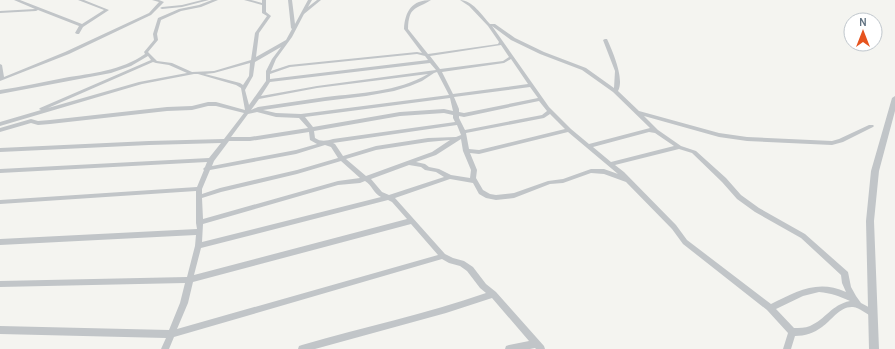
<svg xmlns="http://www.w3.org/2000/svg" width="895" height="349" viewBox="0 0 895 349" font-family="Karla,sans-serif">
<rect width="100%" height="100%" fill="#f4f4f0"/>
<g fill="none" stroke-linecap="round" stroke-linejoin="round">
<path fill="#c1c5c8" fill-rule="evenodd" d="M14,0h6l62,24 22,-14 -26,-10h6l25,10 -26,17 -4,7h-2l-2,-1 4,-7 -41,-16 -2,1 -36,2v-2l35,-2z
M152,0h7l5,2 -13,13 -82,39 -69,27v-17l2,1 2,12 61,-25 84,-39 10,-11z
M202,0h7l-27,7 -20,2 -2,-1 2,-1 20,-2z
M212,0h6l-17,7 -20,4 -20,9 -4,14 1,6 -10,12 9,9 15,2 20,9 22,-1 37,-11 4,-27 12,-17 -5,-3v-8l-18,-5h7l11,3v-3h4v12l5,4 -12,17 -3,24 30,-17 6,-11 -1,-1 -3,-28h4l3,24 13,-24h4l-4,7 9,-7h4l-17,14 -12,23 -16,22 -5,12 18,-6 128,-13 5,1 -18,-24c1,-18 8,-29 27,-29 -16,10 -22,6 -23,29l20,25 70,-10 1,-2 -11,-16 -19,-20 -9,-6c12,0 22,15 30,24h5l20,14 29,14 42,16 28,20 1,-17 -12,-31 2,-1h2c5,11 18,40 11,52l21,20 80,22 28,4 85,4 7,-2 30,-14h4l1,1 -1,1 -30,15 -11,3 -85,-4 -28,-4 -75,-21 14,14 23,16 15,5 30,27 15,17 18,13 46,26 43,38 3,15 5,9 5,7 15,8 1,2 -1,2 -3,2c-7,-3 -13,-9 -20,-10 -13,-1 -22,14 -31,20 -8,6 -17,9 -27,9l-4,13h-8l5,-16 -21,-23 -84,-66 -11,-15 -46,-47 -22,-8 -13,-1 -28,10 -13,1 -36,14 -18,2 -10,-2 -7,-4 -6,-11 -23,-4 -55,19 50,56 8,4 11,3 9,6 13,17 10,8 48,54 1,3h-9l-1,-1 -5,1h-25l1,-3 3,-1 20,-4 -37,-43 -46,15 -131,36h-17l1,-3 3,-1c61,-18 124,-31 184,-52l-6,-5 -13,-17 -7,-5 -11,-3 -7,-4 -268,78 -5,12h-8l5,-11 -166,-4v-8l169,4 11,-27 5,-20 -185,4v-6l187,-4 8,-31 1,-11 -196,10v-6l197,-10 -1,-6v-32l-196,13v-4l197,-13 7,-17 -1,-1 2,-2 2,-5 -207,11v-4l209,-11 12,-15 -72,2 -149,7v-4l149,-7 75,-2 20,-26 -28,-7h-8l-16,4 -25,1 -117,13 -12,1 -7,-2 -31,9v-4l31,-9 7,2 12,-1 117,-13 25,-1 16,-4h8l29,8 -4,-22 -5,-3 -38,-11h-4l-52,10 -142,42v-4l41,-12 -2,-1 1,-1 111,-48 -3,-4 -17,10 -20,7 -111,21v-4c21,-3 42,-8 64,-12 28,-5 57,-7 81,-24l-1,-2 10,-12 -1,-6 5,-16 21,-9 20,-4zM492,26l19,14 29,14 42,16 31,22 37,36 -61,16 -18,-15 -22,-22zM501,45l8,12 -6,4 -63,8 -10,-13zM281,47l-9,12 -6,12v10l-17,24 -4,-15 8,-14 2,-14zM417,54l8,2 3,4 -158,19v-5l20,-7zM511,59l17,25 -75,10 -11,-22 62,-9zM153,62l3,1 13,2 18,8 -48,9 -91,26zM250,63l-1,13 -6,9 -3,-2 -35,-9 9,-1zM430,63l6,7 -119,16 -56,10 9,-14zM437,72l12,23 -148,19 -25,-1 -13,-3 62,-9 41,-5 28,-5 16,-5 12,-5 12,-8zM428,74c-31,18 -68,19 -102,23 -23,3 -45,7 -68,10l-7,3 8,-11 58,-11zM530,87l8,11 -74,15 -5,-1v-3l-5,-12zM450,98l3,13 -9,-2 -44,3 -87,15 -8,-10zM539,101l8,10 -5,4 -77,15 -6,-12v-2l5,1zM257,112l19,5 23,1 9,10 -58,9h-19l17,-23zM444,113l9,2v3l2,4 -122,17c-7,2 -12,3 -18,-1l-1,-7 86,-15zM550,114l15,15 -86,21 -10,-1 -3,-16 78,-15zM457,125l4,10 -5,2 -28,1 -52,8 -33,10 -8,-12 -2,-1zM309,132l1,8 7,4 -21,6 -84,16 2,-5 15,-20h21zM568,132l50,42 -14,-5h-13l-28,10 -15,2 -34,12 -18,2 -6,-1 -7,-4 -7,-12 1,-8 -7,-17 9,1zM649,132l6,1 19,13 -63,16 -18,-15zM461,139l2,12 8,19 -1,8 -19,-3 -12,-6 -10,-2 -4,-3 -9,-2 20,-7zM450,140l-18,12 -66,24 -20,-17 30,-9 52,-8zM325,145l6,2 7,11 -41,12 -77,18 -18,6v-5l8,-19 86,-16zM679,149l13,4 30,29 15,17 18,13 46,26 40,37 1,8 4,9c-29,-13 -50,0 -75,12l-84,-64 -11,-15 -52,-53 -9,-7zM341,161l19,17 -22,3 -135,38 -1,-21 19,-6 76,-18zM409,165l12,2 4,3 11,2 8,5 -55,18 -7,-3 -11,-13zM365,181c7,4 9,13 16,16l-179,45 1,-18 135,-39 22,-2zM388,200l4,2 15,17 -213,56 7,-27zM411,224l27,31 -261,74 11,-26 5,-21zM819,292c12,1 20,4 31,9 -19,4 -24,18 -40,25 -5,2 -11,2 -16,2l-18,-19 27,-13z"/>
<path fill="#c1c5c8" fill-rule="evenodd" d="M895,96v15l-16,60 -5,50 5,128h-10l-3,-128 5,-50 21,-73z"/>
</g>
<g transform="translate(863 32)"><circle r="19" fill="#ffffff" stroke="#c0c7cd"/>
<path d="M0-3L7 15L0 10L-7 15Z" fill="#e6531e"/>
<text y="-6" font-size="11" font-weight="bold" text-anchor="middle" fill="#627382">N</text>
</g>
</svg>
